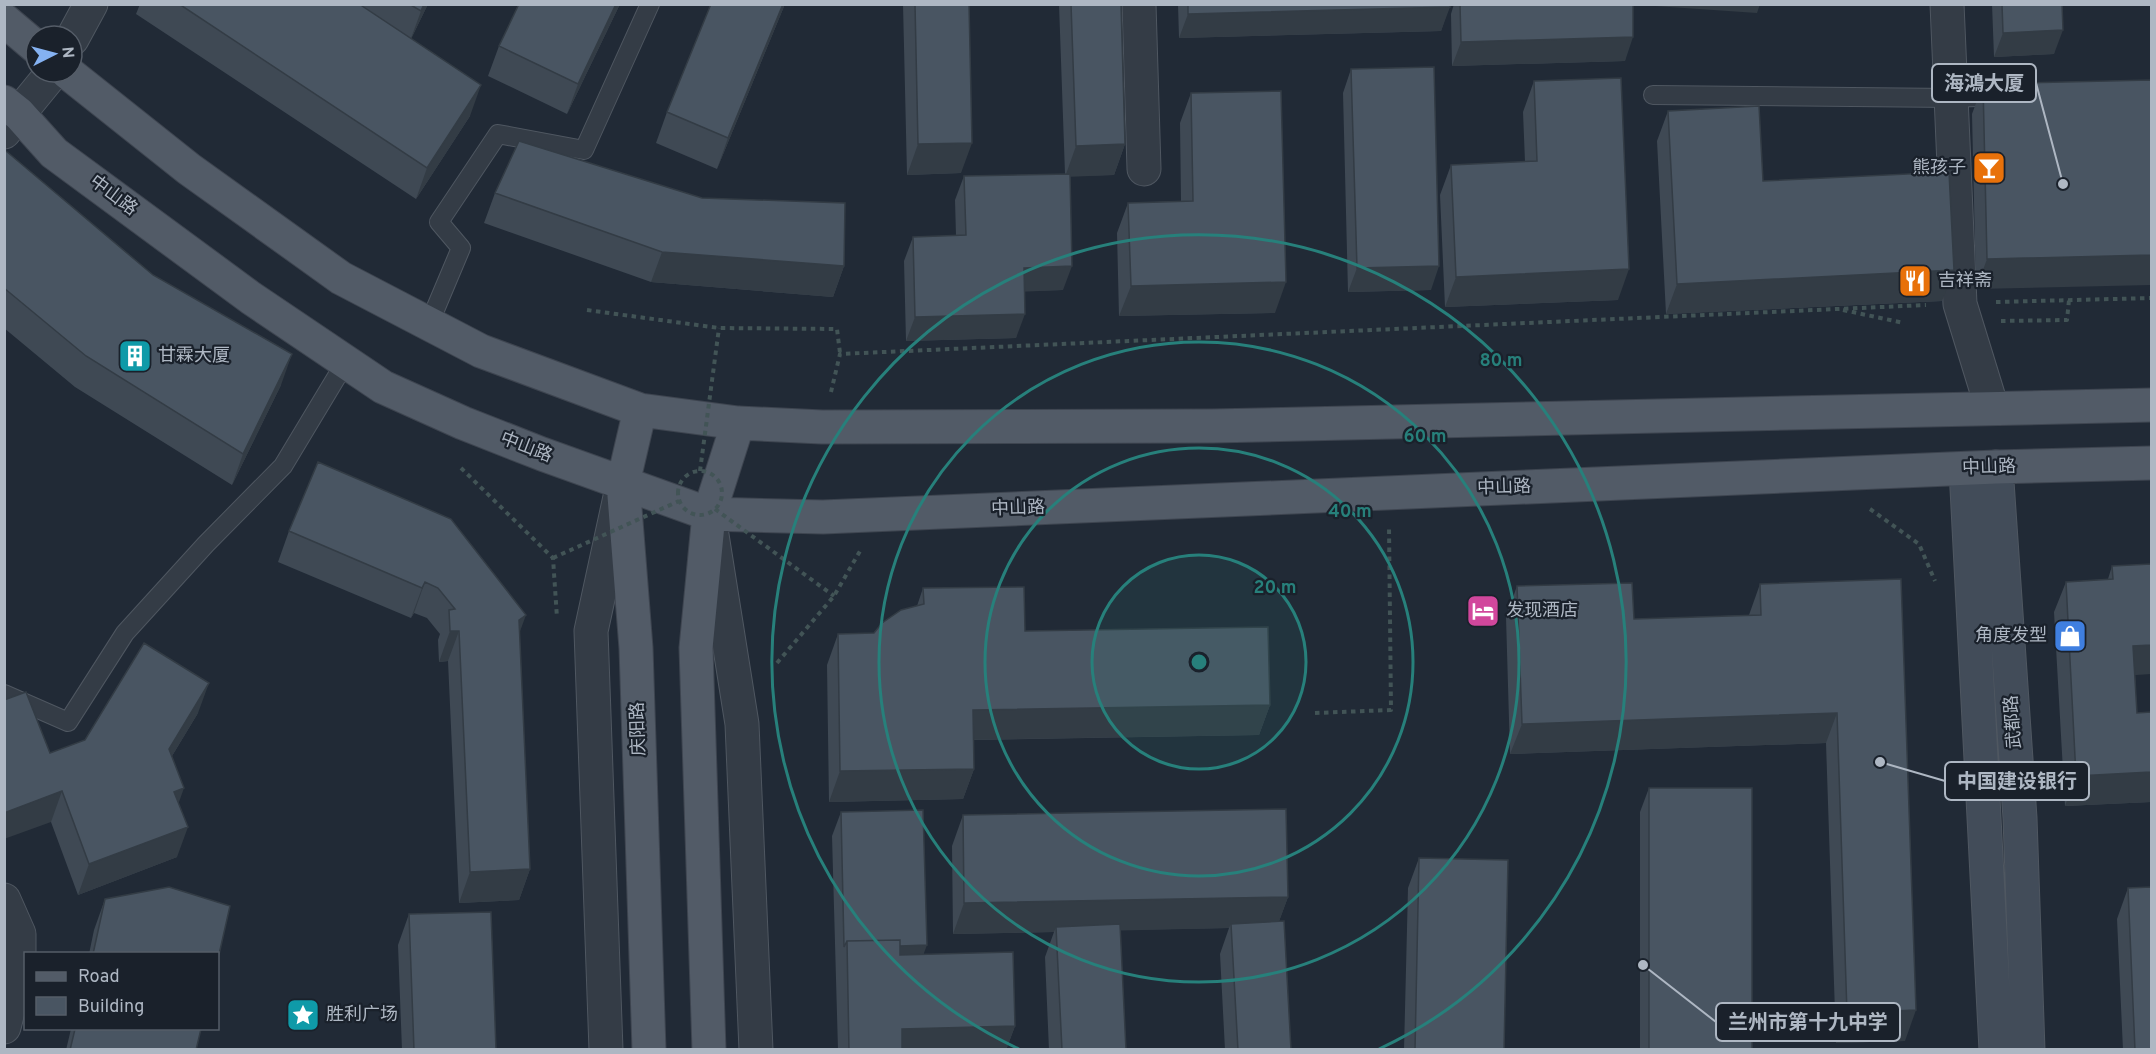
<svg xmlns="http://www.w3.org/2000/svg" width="2156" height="1054" viewBox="0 0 2156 1054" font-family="Overpass,'Noto Sans SC',sans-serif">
<rect width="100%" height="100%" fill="#212a36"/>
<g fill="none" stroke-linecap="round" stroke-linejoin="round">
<g stroke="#4f5761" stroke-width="20">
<path id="lane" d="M1653,95l298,3 51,-2
M429,324l32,-76 -22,-26 59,-88 86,16 66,-146
M4,694l64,28 57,-89 81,-89 77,-78 62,-103"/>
</g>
<g stroke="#4f5761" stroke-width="35">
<path id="street" d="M1139,4l5,165
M1947,4l13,300 32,104
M72,39l19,-35
M4,132l49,-60
M712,535l30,189 14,326
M4,900l15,34v33l-15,60
M606,1050l-15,-419 29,-134"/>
</g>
<g stroke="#4f5761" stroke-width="35">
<path id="secondary" d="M1996,467l24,351 8,232
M1966,469l30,581"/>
</g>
<g stroke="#3e4550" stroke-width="35">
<path id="primary" d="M4,20l32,27
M67,72l122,97 152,109 140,73 159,59 98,13 84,4 390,-1 940,-21
M4,102l15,12 35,39 197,145 132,89 80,36 79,31 167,60 114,3 1173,-50 156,-4
M640,410l-17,73 13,165 13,402
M709,1050l-13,-402 13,-134 29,-91"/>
</g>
<path stroke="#425456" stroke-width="4" stroke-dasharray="4.5 4.5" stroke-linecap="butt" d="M1996,302l156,-4
M587,310l132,18 118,1 3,24
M1843,310l61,13
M2001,321l66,-1 2,-20
M831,392l9,-38 1086,-49
M461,468l92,90 4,60
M1870,509l49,35 16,37
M777,663l57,-67 26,-45
M1315,713l76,-3 -2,-183"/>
<use href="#lane" stroke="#343c46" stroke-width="18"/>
<use href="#street" stroke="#343c46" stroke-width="33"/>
<use href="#secondary" stroke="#424c59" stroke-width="33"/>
<use href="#primary" stroke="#525b67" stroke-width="33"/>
<path stroke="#425456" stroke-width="4" stroke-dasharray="4.5 4.5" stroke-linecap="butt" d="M700,471l19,-143
M678 493a22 22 0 1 1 44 0a22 22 0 1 1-44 0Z
M715,509l119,87
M553,558l126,-57"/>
</g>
<path fill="#3f4954" d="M140,4h219l1,1v-1h68l-17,35 59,77 -54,83 -280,-185z
M519,4h101l-53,110 -79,-38 11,-30z
M785,4l-68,165 -61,-26 11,-31z
M903,4h66l-8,169 -54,2z
M1059,4h62l4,140 -11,31 -44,1 -7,114 -39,1 -8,47 -110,3 -2,-80 9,-24 43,-1 -1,-36 9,-24 101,-2z
M1178,4h272l-9,27 -262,7z
M1454,4h179l-8,57 -173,5 -1,-52z
M1992,4h70l-8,50 -60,3z
M1351,69l80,221 -83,2 -5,-199z
M2151,80l-175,209 -4,-175 11,-30z
M1534,81l84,219 -173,7 -5,-112 11,-30 74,-3 -2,-50z
M1191,93l84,220 -156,3 -2,-83 11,-30 53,-2 -1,-78z
M1668,111l95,70 179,120 -276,13 -9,-173z
M4,153l149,122 128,110 -49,100 -157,-98 -71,-59z
M495,193l349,73 -11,31 -182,-15 -167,-59z
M318,462l201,172 11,235 -11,31 -60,3 -11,-242 -9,1 -1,-22 2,-6 -13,-16 -13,-5 -3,5 -133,-56 11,-31z
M2112,566l23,109 2,38 14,-1v90l-86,4 -11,-194 12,-30 42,-3z
M1901,579l4,462 -69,2 -10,-300 -316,11 -4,-137 11,-31 117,33 115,-4 11,-31z
M923,588l102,43 245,74 -11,30 -286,5 1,29 -11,30 -134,3 -2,-137 11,-31 36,-1 43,-27z
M198,713l-26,43 7,47 -2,54 -99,38 -27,-73 -1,-69z
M1649,788l103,262h-112v-238z
M841,812l83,142 91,72 -9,24h-168l-6,-214z
M963,815l325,82 -9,24 12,129h-66l-5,-96 9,-26 -109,2 6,120h-77l-4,-93 9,-25 -101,2 -1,-88z
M1419,858l85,192h-100l4,-162z
M2128,888l23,162h-28l-6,-131z
M105,899l113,55h-129l5,-24z
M409,914l87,136h-94l-4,-105z
M71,1029h130l-5,21h-130z"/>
<path fill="#333c45" d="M424,4h4l-18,37 11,-30z
M616,4h4l-53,110 11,-30z
M783,4h2l-68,165 11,-31z
M1655,4h105l-3,9 -102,-7z
M1450,7l-9,24 -262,7 9,-24z
M2063,30l-9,24 -60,3 9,-24z
M1633,37l-8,24 -173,5 9,-24z
M481,85l-11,31 -54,83 11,-31z
M972,143l-11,30 -54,2 11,-31z
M1125,144l-11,31 -49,2 11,-31z
M662,252l182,14 -11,31 -182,-15z
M2151,255v30l-175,4 11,-30z
M1072,266l-9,24 -48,2 9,-24z
M1439,266l-8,24 -83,2 9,-24z
M1629,269l-11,31 -173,7 11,-30z
M1954,270l-12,31 -276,13 11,-30z
M1286,282l-11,31 -156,3 12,-30z
M1025,314l-9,24 -110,3 9,-24z
M292,354l-11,31 -49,100 11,-31z
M425,582l-11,31 -3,5 11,-30z
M526,615l-11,30 4,-25z
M450,631h9l-11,30 -9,1z
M2151,645v29l-29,2 11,-30z
M209,683l-11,30 -40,66 11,-30z
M1270,705l-11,30 -298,5 12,-30z
M1837,713l-11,30 -316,11 12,-30z
M974,769l-11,30 -134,3 11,-31z
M2151,772v30l-86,4 11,-30z
M184,788l-11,31 1,-27z
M62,791l-11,31 -47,17v-26z
M188,827l-11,30 -99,38 11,-31z
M530,869l-11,31 -60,3 11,-31z
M1288,897l-11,30 -46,-3 -2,4 -173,4v-5l-2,5 -101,2 11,-31z
M927,945l-9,24 -71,-22z
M1916,1010l-11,31 -69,2 11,-30z
M1015,1026l-9,24h-112l8,-21z"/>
<path fill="#495562" stroke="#333c45" stroke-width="1.5" d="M179,4h180l122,81 -54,83z
M409,4h15l-3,7z
M519,4h97l-38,80 -79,-38z
M711,4h72l-55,134 -61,-26z
M915,4h54l3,139 -54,1z
M1071,4h50l4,140 -49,2z
M1188,4h262v3l-262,7z
M1460,4h173v33l-172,5z
M2002,4h60l1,26 -60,3z
M1434,67l5,199 -82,2 -6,-199z
M1621,78l8,191 -173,8 -5,-112 86,-4 -3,-80z
M2151,80v175l-164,4 -4,-175z
M1281,91l5,191 -155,4 -3,-83 65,-2 -2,-108z
M1759,106l4,75 186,-9 5,98 -277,14 -9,-173z
M519,141l183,57 143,5 -1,63 -182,-14 -167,-59z
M6,151l147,124 139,79 -49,100 -157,-98 -82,-68v-135z
M1070,174l2,92 -48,2 1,46 -110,3 -2,-80 53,-2 -2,-59z
M318,462l133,57 75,96 -7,5 11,249 -60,3 -11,-241h-9l-1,-21 6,-1 -17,-21 -13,-6 -3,6 -133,-57z
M2151,564v81l-18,1 4,67 14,-1v60l-75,4 -10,-194 47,-3 -1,-13z
M1901,579l15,431 -69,3 -10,-300 -315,11 -5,-138 115,-3 2,36 127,-4 -1,-31z
M1024,587l1,44 243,-4 2,78 -297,5 1,59 -134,2 -2,-137 36,-1 8,-10 19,-13 23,-6 -1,-16z
M144,643l65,40 -40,66 15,39 -10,4 14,35 -99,37 -27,-73 -58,22v-113l22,-8 24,61 35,-13z
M1649,788h103v262h-103z
M1286,809l2,88 -324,6 -1,-88z
M923,810l4,135 -27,1v-6l-53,1 -3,6 -3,-135z
M1419,858l89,2 -4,190h-89z
M169,887l61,19 -12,53v-5h-125l12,-55z
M2151,887v163h-16l-7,-162z
M491,912l5,138h-82l-5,-136z
M1284,921l7,129h-53l-7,-126z
M1120,924l6,126h-64l-6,-123z
M900,940v15l113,-3 2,74 -113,3v21h-53l-2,-109z
M75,1029h126l-5,21h-126z"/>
<circle cx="1199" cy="662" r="107" fill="#27807b" fill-opacity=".12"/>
<g fill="none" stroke="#27807b" stroke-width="3">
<circle cx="1199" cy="662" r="107"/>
<circle cx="1199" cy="662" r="214"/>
<circle cx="1199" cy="662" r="320"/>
<path d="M1019 1049A427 427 0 1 1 1379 1049"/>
</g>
<defs>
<g id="bar-square" transform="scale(1.725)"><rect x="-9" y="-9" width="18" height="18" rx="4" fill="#e8710a" stroke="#1a212b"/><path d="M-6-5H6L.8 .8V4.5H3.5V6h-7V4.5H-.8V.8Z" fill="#fff"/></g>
<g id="restaurant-square" transform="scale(1.725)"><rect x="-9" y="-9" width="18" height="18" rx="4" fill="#e8710a" stroke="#1a212b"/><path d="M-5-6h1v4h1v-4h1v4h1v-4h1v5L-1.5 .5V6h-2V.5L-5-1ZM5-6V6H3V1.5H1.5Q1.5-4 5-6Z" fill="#fff"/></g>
<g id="building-square" transform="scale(1.725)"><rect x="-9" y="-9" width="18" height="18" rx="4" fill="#0f9aa8" stroke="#1a212b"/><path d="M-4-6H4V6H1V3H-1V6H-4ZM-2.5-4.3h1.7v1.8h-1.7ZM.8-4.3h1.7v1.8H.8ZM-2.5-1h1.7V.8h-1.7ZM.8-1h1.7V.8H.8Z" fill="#fff"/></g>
<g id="hotel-square" transform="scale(1.725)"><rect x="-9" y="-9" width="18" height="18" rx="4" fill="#d1479c" stroke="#1a212b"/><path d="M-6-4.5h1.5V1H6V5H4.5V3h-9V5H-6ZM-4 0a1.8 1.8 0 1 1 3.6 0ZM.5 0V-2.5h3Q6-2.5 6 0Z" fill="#fff"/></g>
<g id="shop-square" transform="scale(1.725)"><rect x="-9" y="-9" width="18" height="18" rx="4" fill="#3f7fe0" stroke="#1a212b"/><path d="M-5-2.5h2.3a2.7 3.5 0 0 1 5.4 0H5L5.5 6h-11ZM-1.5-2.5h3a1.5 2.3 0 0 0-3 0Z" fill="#fff"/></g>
<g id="sight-square" transform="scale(1.725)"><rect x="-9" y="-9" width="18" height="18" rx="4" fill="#0f9aa8" stroke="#1a212b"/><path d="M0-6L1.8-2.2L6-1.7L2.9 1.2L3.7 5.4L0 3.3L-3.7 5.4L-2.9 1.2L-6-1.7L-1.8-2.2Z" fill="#fff"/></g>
</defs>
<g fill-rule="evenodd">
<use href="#bar-square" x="1989" y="168"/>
<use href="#restaurant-square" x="1915" y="281"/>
<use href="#building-square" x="135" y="356"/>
<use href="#hotel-square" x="1483" y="611"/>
<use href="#shop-square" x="2070" y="636"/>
<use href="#sight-square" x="303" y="1015"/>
</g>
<g text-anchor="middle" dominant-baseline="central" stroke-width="4.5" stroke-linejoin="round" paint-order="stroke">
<g font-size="18" fill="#aeb7c3" stroke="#1a212b" text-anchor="start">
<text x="1966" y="168" text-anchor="end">熊孩子</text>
<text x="1938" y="281">吉祥斋</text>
<text x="158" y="356">甘霖大厦</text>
<text x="1506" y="611">发现酒店</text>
<text x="2047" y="636" text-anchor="end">角度发型</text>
<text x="326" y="1015">胜利广场</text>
</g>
<g font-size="18" fill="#aeb7c3" stroke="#1a212b">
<text transform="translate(113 196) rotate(37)">中山路</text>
<text transform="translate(526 448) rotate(21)">中山路</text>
<text transform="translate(1989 468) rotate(-2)">中山路</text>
<text transform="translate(1504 488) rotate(-2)">中山路</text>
<text transform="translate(1018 509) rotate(-2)">中山路</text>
<text transform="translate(2014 722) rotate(-94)">武都路</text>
<text transform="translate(639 729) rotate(-92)">庆阳路</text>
</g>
</g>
<circle cx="1199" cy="662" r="9" fill="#27807b" stroke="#1a212b" stroke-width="3"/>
<g font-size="18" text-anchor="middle" font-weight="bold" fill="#27807b" stroke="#1a212b" stroke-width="4.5" stroke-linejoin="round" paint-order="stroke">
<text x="1501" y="366">80 m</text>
<text x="1425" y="442">60 m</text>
<text x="1350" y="517">40 m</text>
<text x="1275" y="593">20 m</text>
</g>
<path fill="none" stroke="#aeb7c3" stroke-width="2" d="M2063 184L2036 83M1880 762L1945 781M1643 965L1716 1022"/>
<g fill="#aeb7c3" stroke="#1a212b" stroke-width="2">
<circle cx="2063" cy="184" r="6"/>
<circle cx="1880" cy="762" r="6"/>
<circle cx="1643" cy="965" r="6"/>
</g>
<g fill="#1a212b" stroke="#aeb7c3" stroke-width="2">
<rect x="1932" y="64" width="104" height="38" rx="6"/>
<rect x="1945" y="762" width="144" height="38" rx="6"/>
<rect x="1716" y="1003" width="184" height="38" rx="6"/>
</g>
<g font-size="20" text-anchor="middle" font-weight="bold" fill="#aeb7c3">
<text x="1984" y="90">海鴻大厦</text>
<text x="2017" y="788">中国建设银行</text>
<text x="1808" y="1029">兰州市第十九中学</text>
</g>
<rect width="2156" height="1054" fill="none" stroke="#aeb7c3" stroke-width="12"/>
<rect x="24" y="952" width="195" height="78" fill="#1a212b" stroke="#555d68" stroke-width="1.5"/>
<rect x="36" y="972" width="30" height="9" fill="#525b67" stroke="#555d68" stroke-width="1.5"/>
<text x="78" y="982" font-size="18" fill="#aeb7c3">Road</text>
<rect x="36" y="997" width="30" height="18" fill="#495562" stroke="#555d68" stroke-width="1.5"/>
<text x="78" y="1012" font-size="18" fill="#aeb7c3">Building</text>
<g transform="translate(54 54) rotate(84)"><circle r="28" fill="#1a212b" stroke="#555d68" stroke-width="1.5"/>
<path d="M0-4.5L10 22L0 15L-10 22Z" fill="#85b2f2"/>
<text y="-9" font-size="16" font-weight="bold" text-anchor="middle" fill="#aeb7c3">N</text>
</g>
</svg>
